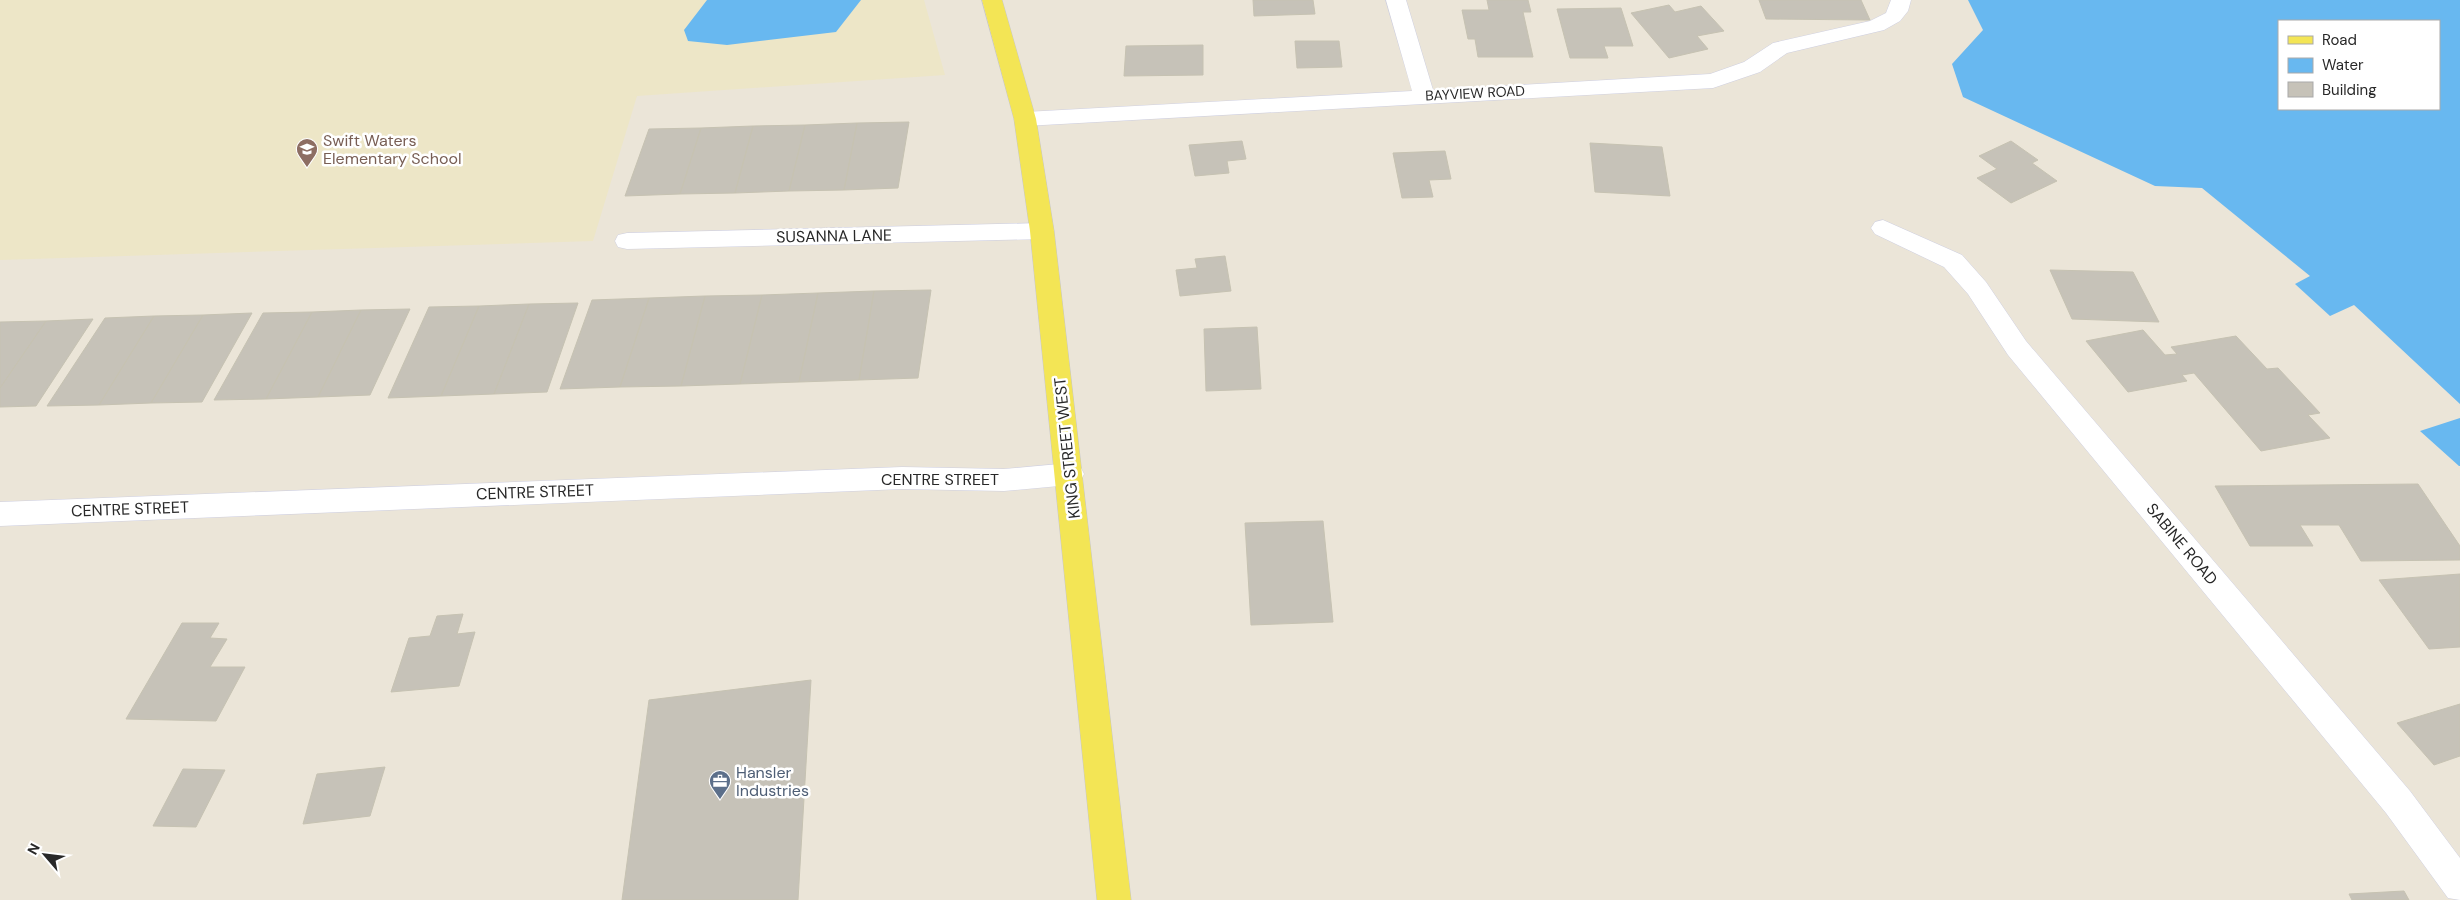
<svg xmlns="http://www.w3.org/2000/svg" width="2460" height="900" viewBox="0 0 2460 900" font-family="'DM Sans',sans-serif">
<rect width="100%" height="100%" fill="#ebe5d8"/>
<path fill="#ede6c7" d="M0,0h924l21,75 -308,21 -44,145 -593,19z"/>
<path fill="#68b8f0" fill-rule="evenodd" d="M707,0h154l-25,32 -109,13 -39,-4 -4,-11z
M1968,0h492v404l-106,-99 -24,11 -35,-32 15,-8 -108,-88 -47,-2 -192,-89 -11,-33 31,-34zM2279,21h160v88h-160z
M2460,418v48h-1l-39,-35z"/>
<path fill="#c6c2b8" stroke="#c6c2b2" d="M1253,0h60l2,14 -61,2z
M1487,0h41l3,12h-8l10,45h-55l-3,-18h-7l-6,-29h27z
M1759,0h102l9,20 -104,-1z
M1669,5l6,7 26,-6 23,25 -27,5 11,13 -39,9 -38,-45z
M1621,8l12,38h-29l4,12h-38l-13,-49z
M1295,41h44l3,26 -45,1z
M1203,45v30l-79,1 2,-30z
M909,122l-11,66 -54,2 13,-67z
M857,123l-13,67 -55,1 16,-66z
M805,125l-16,66 -54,2 18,-67z
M753,126l-18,67 -55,1 21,-66z
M701,128l-21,66 -55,2 24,-67z
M1242,141l4,18 -19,2 2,12 -34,3 -6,-31z
M2011,141l27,19 -6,3 25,18 -46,22 -34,-25 20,-9 -18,-13z
M1590,143l72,4 8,49 -75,-4z
M1445,151l6,28 -22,1 4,17 -31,1 -9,-45z
M1225,256l6,35 -51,5 -4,-26 21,-2 -2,-9z
M2050,270l83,2 26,50 -87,-3z
M931,290l-13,88 -59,2 15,-89z
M874,291l-15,89 -60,2 19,-89z
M818,293l-19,89 -59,2 22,-89z
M762,295l-22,89 -59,2 24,-90z
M705,296l-24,90 -61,1 29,-89z
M649,298l-29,89 -60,2 32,-89z
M578,303l-31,89 -53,2 35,-90z
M529,304l-35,90 -53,2 38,-90z
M479,306l-38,90 -53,2 41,-91z
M410,309l-40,86 -52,2 43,-87z
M361,310l-43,87 -52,2 46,-87z
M312,312l-46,87 -52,1 49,-87z
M252,313l-50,89 -51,1 52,-88z
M203,315l-52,88 -52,2 55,-89z
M154,316l-55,89 -52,1 58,-88z
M93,319l-57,87 -36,1v-19l46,-67z
M46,321l-46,67v-66z
M1257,327l4,62 -55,2 -2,-62z
M2143,330l22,25 12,-1 -6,-7 65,-11 31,33 11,-1 42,45 -12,2 22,23 -69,13 -67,-78 -12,2 5,6 -59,11 -42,-51z
M2418,484l42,62v14l-99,1 -22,-36h-39l13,21h-63l-35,-60z
M1323,521l10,101 -82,3 -6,-102z
M2460,574v73l-31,2 -50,-69z
M463,614l-6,20 18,-2 -16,54 -68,6 18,-54 21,-2 7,-20z
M182,623h37l-9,15 17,1 -17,28h35l-29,54 -90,-2z
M811,680l-13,220h-176l27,-200z
M2460,704v52l-26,9 -37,-42z
M385,767l-15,49 -67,8 14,-50z
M183,769l42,1 -29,57 -43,-1z
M2404,891l5,9h-57l-3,-6z"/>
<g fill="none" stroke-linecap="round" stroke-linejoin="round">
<g stroke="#cecfe1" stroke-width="1">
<path id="minor" d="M1386,0h20l27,90 277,-16 34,-12 29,-19 97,-22 16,-8 5,-13h20l-3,11 -8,10 -16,9 -97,23 -27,19 -47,16 -688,38 -8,-2 -3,-5 3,-5 8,-2 387,-21z
M1883,220l79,35 24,27 40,59 384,450 50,67v42l-12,-2 -62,-85 -378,-458 -40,-61 -24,-27 -69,-33 -4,-6 4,-6z
M1042,223l8,2 4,6 -4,6 -8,2 -415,10 -9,-2 -3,-6 3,-6 9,-2z
M1070,463l10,3 4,8 -4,8 -10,3 -66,6 -102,-2 -902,37v-24l902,-35 102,2z"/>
</g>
<g stroke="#c7c7c7" stroke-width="1">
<path id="major" d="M982,0h20l34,119 18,112 77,669h-34l-67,-669 -16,-112z"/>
</g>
<use href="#minor" fill="#fff" fill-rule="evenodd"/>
<use href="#major" fill="#f3e555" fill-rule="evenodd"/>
</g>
<defs>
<g id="school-pin" transform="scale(1.125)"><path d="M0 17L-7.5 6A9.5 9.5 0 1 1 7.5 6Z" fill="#8d6e63" stroke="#fff"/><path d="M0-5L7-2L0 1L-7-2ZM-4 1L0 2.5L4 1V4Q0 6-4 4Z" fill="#fff"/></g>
<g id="office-pin" transform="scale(1.125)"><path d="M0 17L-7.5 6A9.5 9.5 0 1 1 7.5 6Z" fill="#5c6f8a" stroke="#fff"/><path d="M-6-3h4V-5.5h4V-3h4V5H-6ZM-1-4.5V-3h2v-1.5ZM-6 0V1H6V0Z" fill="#fff"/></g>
</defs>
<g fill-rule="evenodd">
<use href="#school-pin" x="307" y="149"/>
<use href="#office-pin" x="720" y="781"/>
</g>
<g text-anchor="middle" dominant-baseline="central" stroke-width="5" stroke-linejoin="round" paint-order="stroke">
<g font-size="14" fill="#282828" stroke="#fff">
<text transform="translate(1475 93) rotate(-3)">BAYVIEW ROAD</text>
</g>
<g font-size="16" fill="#785e54" stroke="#fff" text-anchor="start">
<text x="323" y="140">Swift Waters<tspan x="323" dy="18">Elementary School</tspan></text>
</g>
<g font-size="16" fill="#282828" stroke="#fff">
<text transform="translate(834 236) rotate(-1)">SUSANNA LANE</text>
<text transform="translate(1067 448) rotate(-96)">KING STREET WEST</text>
<text x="940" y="479">CENTRE STREET</text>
<text transform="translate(535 492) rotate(-2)">CENTRE STREET</text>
<text transform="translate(130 509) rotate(-2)">CENTRE STREET</text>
<text transform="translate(2182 544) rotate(50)">SABINE ROAD</text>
</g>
<g font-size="16" fill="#4e5e75" stroke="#fff" text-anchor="start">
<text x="736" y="772">Hansler<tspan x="736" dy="18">Industries</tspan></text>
</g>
</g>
<rect x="2278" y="20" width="162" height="90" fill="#ffffff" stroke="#a9a9a9"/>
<rect x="2288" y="36" width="25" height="8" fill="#f3e555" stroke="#a9a9a9"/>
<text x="2322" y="45" font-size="15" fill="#282828">Road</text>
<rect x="2288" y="58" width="25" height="15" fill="#68b8f0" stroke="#a9a9a9"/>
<text x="2322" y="70" font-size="15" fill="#282828">Water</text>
<rect x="2288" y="82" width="25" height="15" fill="#c6c2b8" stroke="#a9a9a9"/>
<text x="2322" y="95" font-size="15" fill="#282828">Building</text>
<g transform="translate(45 855) rotate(298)" stroke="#ffffff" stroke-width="4" paint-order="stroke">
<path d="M0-4L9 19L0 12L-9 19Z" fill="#282828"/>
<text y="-8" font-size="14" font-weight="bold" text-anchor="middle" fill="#282828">N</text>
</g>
</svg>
